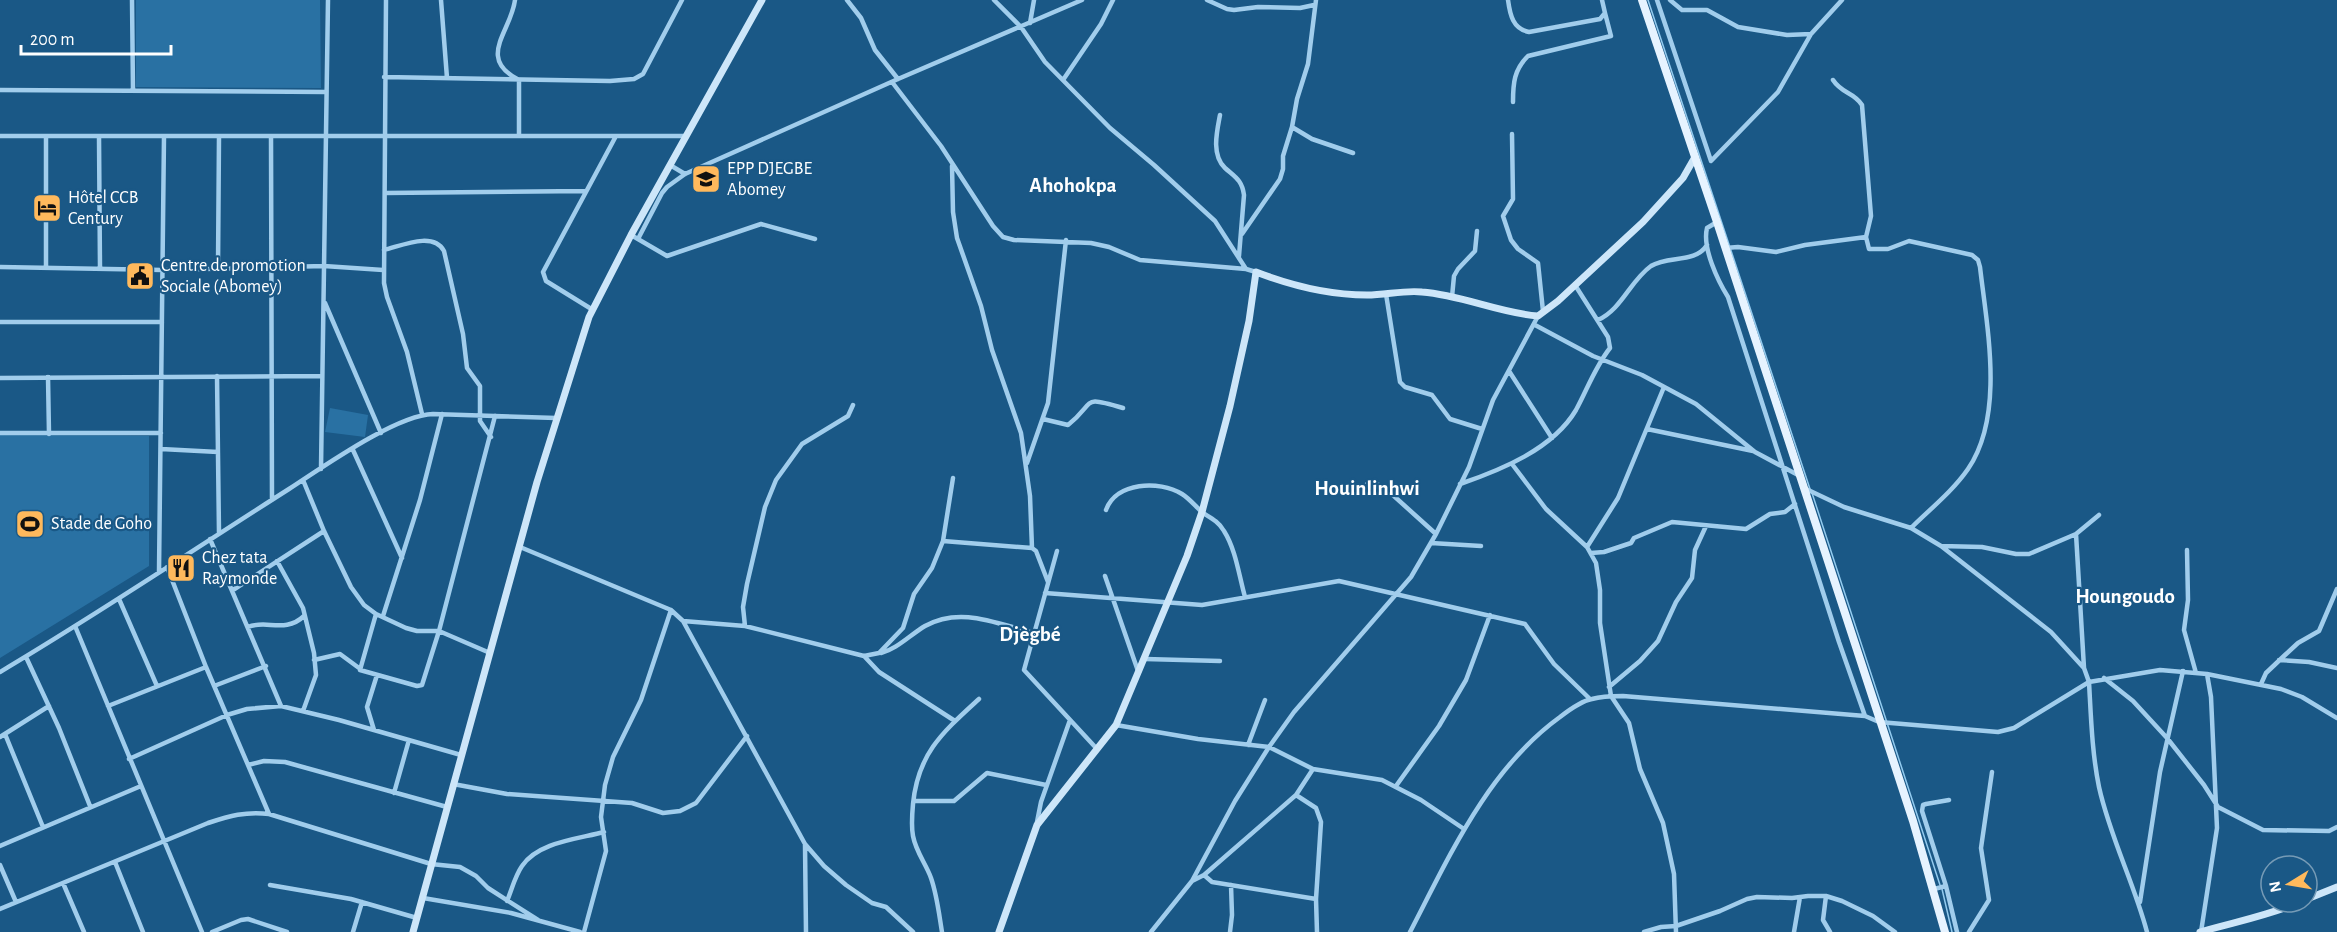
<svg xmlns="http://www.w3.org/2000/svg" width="2337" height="932" viewBox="0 0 2337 932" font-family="'Alegreya Sans',sans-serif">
<rect width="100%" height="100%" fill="#1a5886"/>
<path fill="#2971a3" d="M136,0h184l1,88 -185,-1z
M330,408l38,7 -3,22 -40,-5z
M0,435l149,1v130l-149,92z"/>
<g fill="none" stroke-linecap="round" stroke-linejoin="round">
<path stroke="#93cbef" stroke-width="1.5" d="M1648,0l162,489
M1812,493l128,392
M1942,889l10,43"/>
<path stroke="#a1cdec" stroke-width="4.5" d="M132,0l1,91
M386,0l-2,283 3,14 20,55 15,62
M441,0l6,78
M515,0c-4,32 -39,58 4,80v56
M847,0l14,18 14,32 23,29
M994,0l27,27 24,35 65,66 44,37 61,56 31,48
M1207,0l20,9 7,1 24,-3 42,1 14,-3
M1316,0l-8,64 -11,35 -5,28 20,12 41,14
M1508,0c2,15 5,29 21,32l71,-13 5,-6 -3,-13
M1657,0l54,161 67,-69 33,-58 31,-34
M1670,0l12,10h25l31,17 49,8 24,-1
M1030,23l4,-23
M384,77l226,4 24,-2 9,-5 39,-74
M1063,80l38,-56 12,-24
M1833,80c9,14 21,12 29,25l9,111 -5,21 3,12h19l21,-8 63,14 6,5 2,7c7,61 25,148 -12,202 -16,23 -38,40 -57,59
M892,82l49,64 52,80 10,11 11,3 77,3 18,4 31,13 106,9 10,3
M0,90l326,2
M1513,102c0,-19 1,-32 15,-46l83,-20 -6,-23
M1220,115c-3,16 -9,40 5,53 10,9 17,12 19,27l-5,61
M1512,134l1,65 -10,17 8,24 7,9 20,14 5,48
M0,136h687
M99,136l1,133
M271,136l1,364
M670,165l15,9
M952,166l1,46 4,26 24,68 11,44 29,83 9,63 2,52
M385,193l201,-2
M1717,222l-10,6c-5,20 11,53 21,69l111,345 26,74
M1242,234l38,-55 3,-10v-13l9,-29
M631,235l36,21 94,-32 54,15
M638,239l24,-46 5,-6 18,-13 213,-95 184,-79
M1725,248l13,-1 38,5 29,-7 61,-8
M384,250c17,-4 49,-19 60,1l19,83 4,34 13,18v35l11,16
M0,267l163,3 161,-4 59,4
M46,268v-132
M218,268l1,-132
M1386,294l14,88 5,5 27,8 18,24 32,10
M1452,297l2,-21 4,-7 17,-18 2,-20
M325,303l56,130
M593,310l-47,-29 -3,-9 73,-136
M1598,320c24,-11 32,-39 53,-54 17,-11 44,-2 56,-21
M0,322h162
M1535,325l58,31 49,19 54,29 59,48 43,23
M1509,371l43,67
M217,376l2,157
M48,377l1,57
M0,378l322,-2
M1043,419l25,6c29,-23 11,-30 55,-17
M1647,429l106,22
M0,433h161
M161,449l57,3
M353,450l49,108
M1027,463l21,-60 18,-163
M1512,464l34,45 41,38 9,16 4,27v33l11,73 18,27 11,46 23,54 11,51 2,58
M321,469l7,-469
M303,480l21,51 27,56 13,18 12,9 30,14 11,3h22l51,22
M1367,484l12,1 6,3 51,46
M1460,484c41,-14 93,-35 116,-74 11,-20 19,-43 34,-62l-2,-11 -33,-52
M1804,488l40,19 67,21 30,18 110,86 32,35
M1106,510c10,-28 53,-30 76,-16 8,5 14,13 21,19 8,5 16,9 21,18 12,19 15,45 21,66
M2076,534l8,134 5,14c2,35 3,71 10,105 11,50 35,96 48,145
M210,539l71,167
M943,541l89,7 4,3 12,31
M1431,543l50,3
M1941,546l41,1 34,7h13l47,-20 23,-19
M520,547l151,63 12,11 122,223 19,22 22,19 26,18 14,4 27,25
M1587,547l31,-49 46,-111
M2187,550l1,50 -4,30 12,43
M1057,551l-33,119 73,79
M1591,553l13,-1 27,-9 3,-5 38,-16 74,7 24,-15 15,-2 10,-8
M277,561l26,47 11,45 2,22 -13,36
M167,567l39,100 63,147
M159,572l5,-436
M1105,576l33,95
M233,590l91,-59
M1045,593l157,12 137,-24 186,43 29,40 36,35
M119,599l38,87
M376,614l-16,56 57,16 5,-1 17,-54 56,-215
M383,616l37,-116 22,-86
M683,621l62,5 119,30 15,-3 24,-25 11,-34 18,-26 11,-27 10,-63
M75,626l127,306
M745,626l-2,-19 4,-23 18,-77 11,-27 26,-36 46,-28 5,-11
M248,627c18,-8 37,7 56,-11
M881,653c16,-4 29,-18 44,-27 36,-20 72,-2 109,7
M864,656l15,16 76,49
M26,657l33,71 31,78
M1145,659l75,2
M314,660l26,-6 19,14
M2279,660l30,2 28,6
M0,672c98,-58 193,-122 289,-183 34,-22 107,-74 144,-75l123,4
M2104,678l29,23 34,37 37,47 14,22 45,23 66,1 8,-4
M2261,684l5,-11 19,-18 13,-12 21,-12 18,-42
M214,686l52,-20
M1609,687l31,-26 18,-20 18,-39 16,-24 3,-28 11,-24
M108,706l98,-39
M1116,725l82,14 71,8 44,22 69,11 39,20 43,29
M374,730l-7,-23 10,-32
M5,734l38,93
M0,737l49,-31
M1248,745l17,-45
M129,759l98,-44 20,-6 34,-3 58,14 122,35
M248,765l16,-4 21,1 162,45
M453,784l54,10 125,9 31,10 17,-2 16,-8 51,-67
M1396,786l43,-60 27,-46 24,-65
M394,793l15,-53
M1296,795l20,13 5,14 -5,77 1,33
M1949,800l-23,4 -3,1 -1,6 24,75 11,46
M914,801h40l33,-28 59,12
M1037,822l4,-20 29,-82
M805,844l1,88
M0,846l141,-60
M115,862l28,70
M0,865l16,37
M1204,875l8,7 104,17
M1192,881l43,-80 34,-54 25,-35 117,-135 25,-43 33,-67 24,-67 45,-84
M63,883l21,49
M270,885l81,14 66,19
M1934,889l12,-3
M1826,896l-3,24 7,12
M423,898l88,15 69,19
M507,901c5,-12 8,-25 15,-35 16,-24 56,-27 82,-34
M2140,902l20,-130 23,-101
M0,909l208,-86c21,-7 38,-12 61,-9l162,50 29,3 16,9 12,12 50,32
M212,932l29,-12 7,-1 39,13
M353,932l9,-30
M584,932l22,-81 -5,-34 4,-32 8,-28 28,-57 30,-90
M942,932c-3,-18 -5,-37 -11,-54 -5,-14 -15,-26 -18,-42 -2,-10 -1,-21 0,-32 5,-51 30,-72 66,-105
M1151,932l41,-51 12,-6 92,-80 17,-26
M1230,932l2,-17 -1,-30
M1410,932c40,-77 78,-163 150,-215 9,-7 21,-16 32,-18 10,-3 21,-3 31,-3l242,20 14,6 119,10 16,-4 75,-46 71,-12 47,4 74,15 21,8 35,21
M1644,932l17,-5 15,-1 44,-15 27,-12 10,-2 35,1 16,-2h18l16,5 31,15 22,16
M1794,932l6,-35
M1969,932l20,-32 -8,-52 11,-76
M2201,932l16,-104 -6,-131 -4,-23"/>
<path stroke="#cde6f9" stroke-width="7" d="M2307,899l30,-12
M413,932l124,-450 52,-165 42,-82 131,-235
M999,932l38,-107 79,-100 71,-169 15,-44 28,-106 19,-85 7,-49c34,13 74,23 111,23 19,0 37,-5 55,-3 40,3 77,21 116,24l20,-15 85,-79 40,-44 12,-21
M2200,932c34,-10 67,-16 100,-30"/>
<path stroke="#e6f3ff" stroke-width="8" d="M1642,0l75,222 196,599 32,111"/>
</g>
<defs>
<g id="school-square" transform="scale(1.5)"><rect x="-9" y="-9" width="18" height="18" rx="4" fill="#ffb95c" stroke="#1a5886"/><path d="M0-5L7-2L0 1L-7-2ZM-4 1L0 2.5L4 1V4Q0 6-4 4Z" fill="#111"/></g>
<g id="hotel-square" transform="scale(1.5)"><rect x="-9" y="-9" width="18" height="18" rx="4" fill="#ffb95c" stroke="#1a5886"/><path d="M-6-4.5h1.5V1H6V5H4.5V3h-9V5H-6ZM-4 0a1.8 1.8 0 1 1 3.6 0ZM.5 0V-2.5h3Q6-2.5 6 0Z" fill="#111"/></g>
<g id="civic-square" transform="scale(1.5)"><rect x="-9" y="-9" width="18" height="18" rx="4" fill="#ffb95c" stroke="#1a5886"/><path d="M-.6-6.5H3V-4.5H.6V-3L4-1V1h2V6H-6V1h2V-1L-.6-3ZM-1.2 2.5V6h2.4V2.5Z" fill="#111"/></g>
<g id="stadium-square" transform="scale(1.5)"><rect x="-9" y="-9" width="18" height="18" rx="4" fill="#ffb95c" stroke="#1a5886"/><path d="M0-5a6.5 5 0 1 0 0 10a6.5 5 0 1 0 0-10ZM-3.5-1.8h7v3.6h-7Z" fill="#111"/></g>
<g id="restaurant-square" transform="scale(1.5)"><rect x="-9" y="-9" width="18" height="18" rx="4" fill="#ffb95c" stroke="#1a5886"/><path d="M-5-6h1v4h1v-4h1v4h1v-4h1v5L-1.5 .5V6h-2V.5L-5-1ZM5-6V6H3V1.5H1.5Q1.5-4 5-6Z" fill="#111"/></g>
</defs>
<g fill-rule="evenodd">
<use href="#school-square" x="706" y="179"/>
<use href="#hotel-square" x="47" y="208"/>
<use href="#civic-square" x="140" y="276"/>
<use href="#stadium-square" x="30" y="524"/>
<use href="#restaurant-square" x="181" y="568"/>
</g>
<g text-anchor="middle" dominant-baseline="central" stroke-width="4.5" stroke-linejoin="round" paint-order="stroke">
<g font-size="18" fill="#fff" stroke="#1a5886" text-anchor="start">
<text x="727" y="169">EPP DJEGBE<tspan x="727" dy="21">Abomey</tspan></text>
<text x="68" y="198">Hôtel CCB<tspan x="68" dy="21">Century</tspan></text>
<text x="161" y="266">Centre de promotion<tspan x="161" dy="21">Sociale (Abomey)</tspan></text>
<text x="51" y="524">Stade de Goho</text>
<text x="202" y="558">Chez tata<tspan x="202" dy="21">Raymonde</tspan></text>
</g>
<g font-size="21" font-weight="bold" fill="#fff" stroke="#1a5886">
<text x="1073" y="185">Ahohokpa</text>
<text x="1367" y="488">Houinlinhwi</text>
<text x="2125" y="596">Houngoudo</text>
<text x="1030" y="634">Djègbé</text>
</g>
</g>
<g transform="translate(2289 884) rotate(259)"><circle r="28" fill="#1a5886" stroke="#769bb6" stroke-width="1.5"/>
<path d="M0-4.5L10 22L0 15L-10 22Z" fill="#ffb95c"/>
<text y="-9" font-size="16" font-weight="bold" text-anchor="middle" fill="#ffffff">N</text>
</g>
<path d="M21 45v9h150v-9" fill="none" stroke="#ffffff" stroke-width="3"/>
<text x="30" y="45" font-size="18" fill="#ffffff" stroke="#1a5886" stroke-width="4.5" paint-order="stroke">200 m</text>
</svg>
